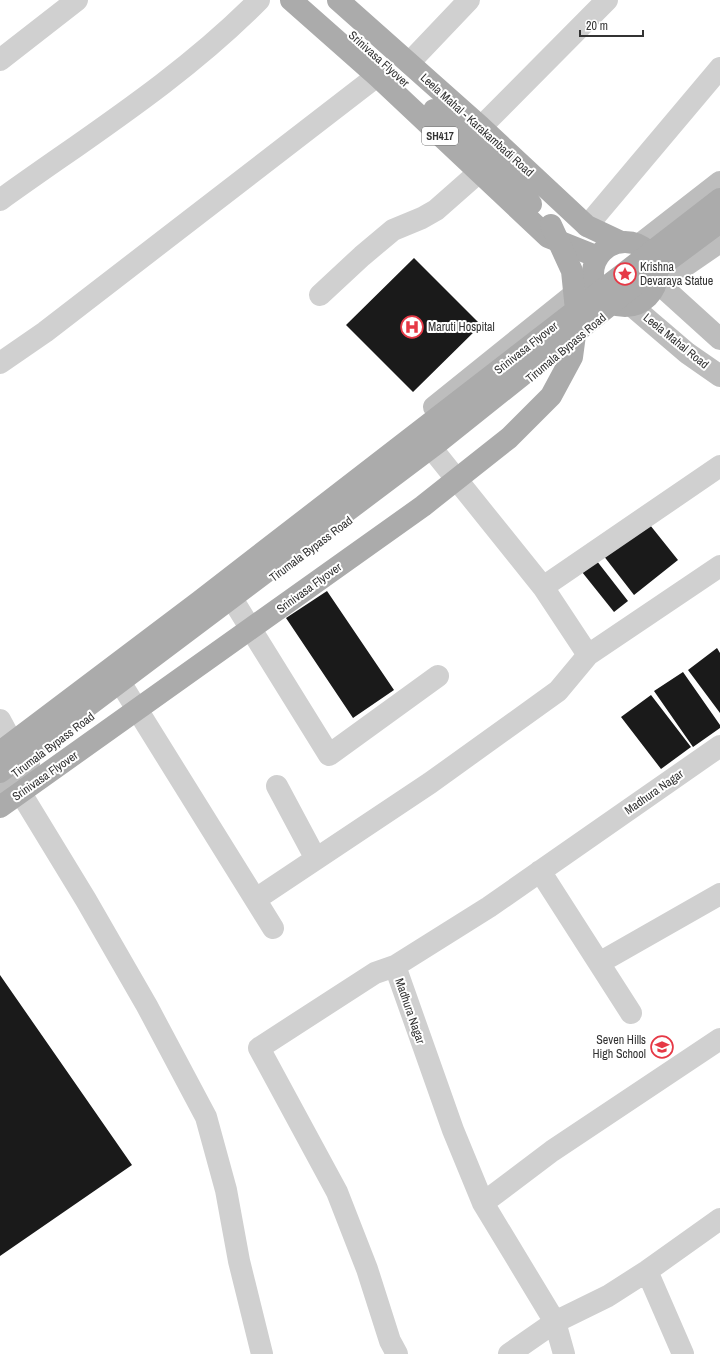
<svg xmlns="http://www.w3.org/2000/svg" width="720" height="1354" viewBox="0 0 720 1354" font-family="'Archivo Narrow',sans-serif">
<rect width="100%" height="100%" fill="#fff"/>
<path fill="#1a1a1a" d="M414,258l67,67 -68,67 -67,-67z
M646,520l32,40 -44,35 -31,-40z
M593,556l35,45 -14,11 -36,-45z
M327,591l67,99 -41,28 -67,-100z
M717,648l3,5v60l-32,-43z
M683,672l37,53v3l-27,19 -39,-56z
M651,695l40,52 -30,22 -40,-52z
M0,975l132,190 -132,91z"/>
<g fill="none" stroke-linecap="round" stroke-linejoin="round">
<path stroke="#d0d0d0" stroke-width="22" d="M0,60l77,-60
M409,63l60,-63
M481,127l126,-127
M0,200c89,-64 182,-122 259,-200
M587,226l133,-158
M320,295l42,-39 31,-26 29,-12 14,-8 42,-37
M0,363l45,-31 332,-256
M437,455l106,132 45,68
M543,587l177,-121
M236,605l93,150 109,-79
M125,690l148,238
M0,720l8,15
M11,777l75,123 61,106 59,111 20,73 13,71 23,93
M277,786l39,73
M540,871l91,142
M256,899l174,-116 128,-92 30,-36 132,-89
M599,963l121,-69
M395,966l-20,7 -116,75 78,144 30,77 23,72 7,13
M483,1203l69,-52 168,-112
M647,1271l36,83
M509,1354l46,-32 53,-26 39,-25 73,-52
M564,1354l-9,-32 -72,-119 -30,-73 -58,-164 94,-59 231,-161"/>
<path stroke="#bdbdbd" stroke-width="22" d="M639,245l81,-63
M657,276l31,-12 32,-22
M657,282l63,57
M632,306l55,47 33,23
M434,407l159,-128
M0,786l29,-23"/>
<path stroke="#ababab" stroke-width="22" d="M291,0l86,76 171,161 50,20
M338,0l143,127 106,99 34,16
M434,110l65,59 32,35
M593 274a32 32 0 1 1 64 0a32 32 0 1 1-64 0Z"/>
<path stroke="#ababab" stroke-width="22" d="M0,752l200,-151 520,-402
M0,772l440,-331 190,-152 90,-67
M0,807l423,-301 86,-68 42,-42 21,-39 5,-37 -5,-49 -21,-46"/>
</g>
<defs>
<g id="sight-ring" transform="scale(1.15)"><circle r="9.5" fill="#fff" stroke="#e63946" stroke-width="1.5"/><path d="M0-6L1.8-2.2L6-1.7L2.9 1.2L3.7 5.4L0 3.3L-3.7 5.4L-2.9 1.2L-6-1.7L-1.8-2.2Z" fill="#e63946"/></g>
<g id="hospital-ring" transform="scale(1.15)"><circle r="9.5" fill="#fff" stroke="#e63946" stroke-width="1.5"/><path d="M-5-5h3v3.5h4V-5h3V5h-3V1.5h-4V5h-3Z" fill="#e63946"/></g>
<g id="school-ring" transform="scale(1.15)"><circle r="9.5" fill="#fff" stroke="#e63946" stroke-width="1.5"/><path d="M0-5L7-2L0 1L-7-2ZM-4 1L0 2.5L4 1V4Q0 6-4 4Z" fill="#e63946"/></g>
</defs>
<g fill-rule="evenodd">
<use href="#sight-ring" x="625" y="274"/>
<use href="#hospital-ring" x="412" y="327"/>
<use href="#school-ring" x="662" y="1047"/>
</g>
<g text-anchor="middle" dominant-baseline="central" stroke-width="4" stroke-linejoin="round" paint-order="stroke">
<rect fill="#fff" stroke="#707070" stroke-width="1" x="422" y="127" width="36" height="18" rx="3"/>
<g font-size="11" font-weight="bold" fill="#333">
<text x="440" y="136">SH417</text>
</g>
<g font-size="12" fill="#333" stroke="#fff">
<text transform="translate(379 59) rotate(42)">Srinivasa Flyover</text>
<text transform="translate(477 125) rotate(42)">Leela Mahal - Karakambadi Road</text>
<text transform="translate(676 341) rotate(39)">Leela Mahal Road</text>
<text transform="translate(526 348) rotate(-38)">Srinivasa Flyover</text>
<text transform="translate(566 348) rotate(-40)">Tirumala Bypass Road</text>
<text transform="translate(311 549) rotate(-37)">Tirumala Bypass Road</text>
<text transform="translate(309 588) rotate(-36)">Srinivasa Flyover</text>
<text transform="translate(53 745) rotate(-37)">Tirumala Bypass Road</text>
<text transform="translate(45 776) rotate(-35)">Srinivasa Flyover</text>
<text transform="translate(654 792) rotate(-35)">Madhura Nagar</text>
<text transform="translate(410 1011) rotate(71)">Madhura Nagar</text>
</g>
<g font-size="12" fill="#333" stroke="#fff" text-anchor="start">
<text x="640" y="267">Krishna<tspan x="640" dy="14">Devaraya Statue</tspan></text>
<text x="428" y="327">Maruti Hospital</text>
<text x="646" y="1040" text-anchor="end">Seven Hills<tspan x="646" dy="14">High School</tspan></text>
</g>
</g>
<path d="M580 30v6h63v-6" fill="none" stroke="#333333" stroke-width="2"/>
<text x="586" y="30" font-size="12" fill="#333333" stroke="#ffffff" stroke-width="3" paint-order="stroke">20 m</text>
</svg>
